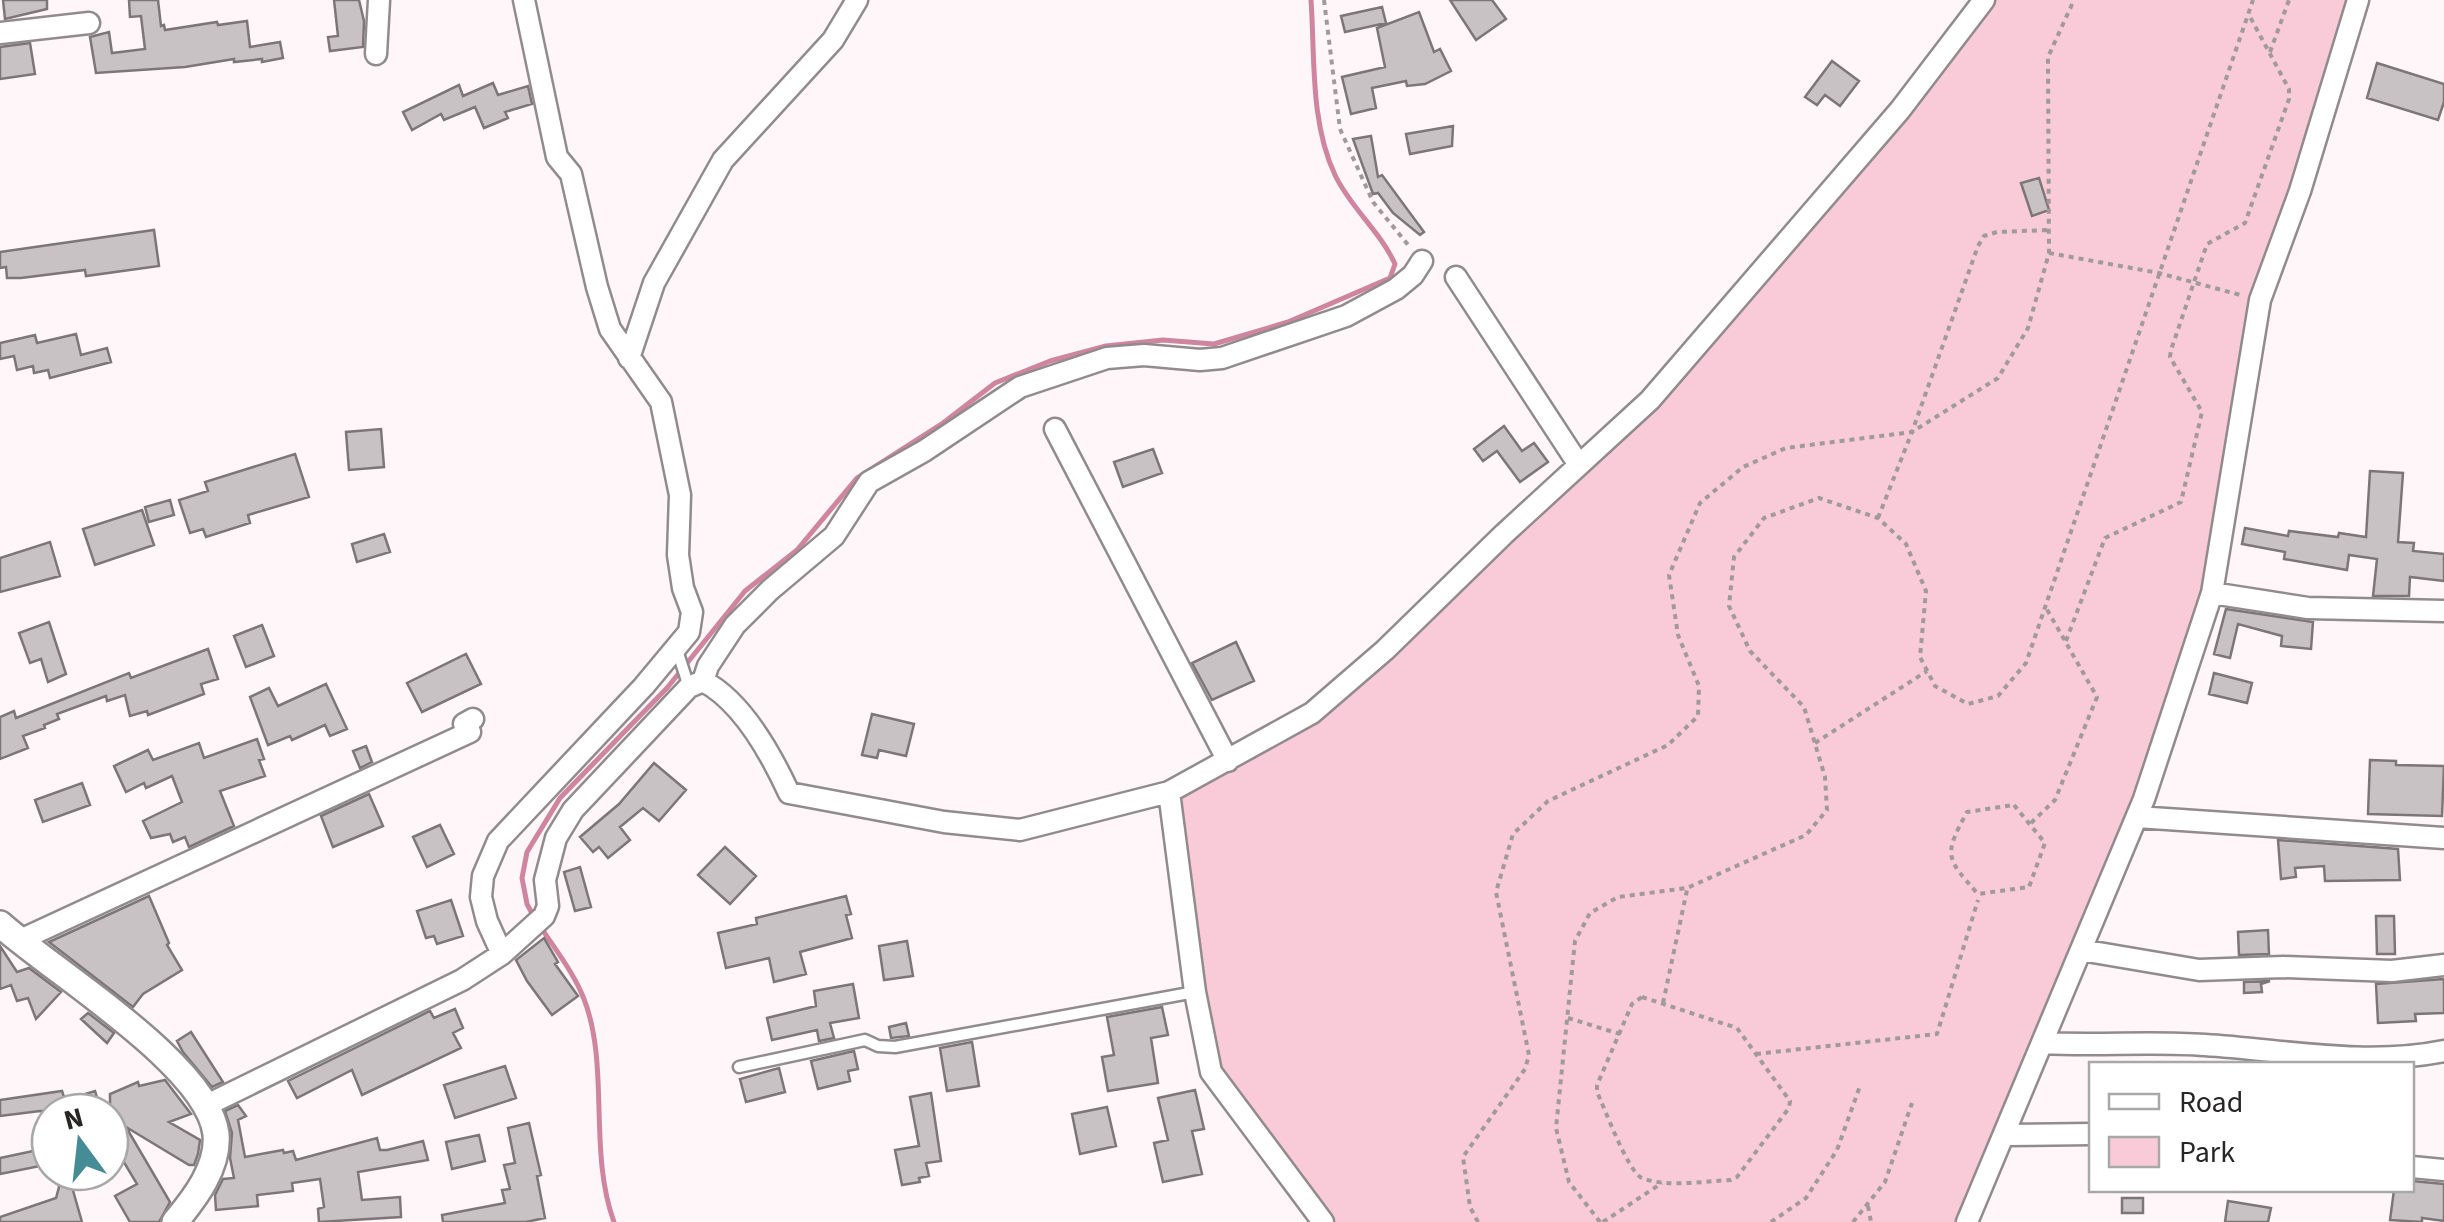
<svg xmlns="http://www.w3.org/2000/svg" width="2444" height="1222" viewBox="0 0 2444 1222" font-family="'Source Sans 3',sans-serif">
<rect width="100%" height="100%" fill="#fef6f8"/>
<path fill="#f9cad8" d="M1984,0h374l-98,300 -35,217 -40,155 -218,550h-644l-112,-150 -42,-280 143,-79 338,-313z"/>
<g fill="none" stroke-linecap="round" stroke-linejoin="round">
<path stroke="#d0859e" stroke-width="5" d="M534,917l-7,-13 -5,-26 5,-26 33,-54 107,-110 78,-97 52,-41 60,-72 86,-55 52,-40 55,-22 56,-15 57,-6 51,4 74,-22 102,-44 5,-14c-15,-33 -45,-57 -60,-89 -25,-53 -20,-118 -24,-175
M540,926c15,23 34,47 44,73 26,67 4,152 30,223"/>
</g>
<path fill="#c9c2c4" stroke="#7d7678" stroke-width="2.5" d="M3,0h44v9l-42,10z
M129,0h29l3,26 3,-1 1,5 52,-8 1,3 29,-4 3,26 30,-5 3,16 -21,4v-3l-28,3v-3l-49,8 -89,6 -6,-36 19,-5 3,21 33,-4 -4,-33 -11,1z
M334,0h25l5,21 -1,26 -33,4 -2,-14 10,-1z
M1450,0h42l14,19 -30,21z
M1382,7l4,16 -41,9 -4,-16z
M1419,12l15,40 6,-3 11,22 -26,13 -18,2 -1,-5 -34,7 4,20 -25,6 -9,-37 43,-10 -8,-39z
M30,43l5,31 -35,5v-32z
M1832,61l27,20 -19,25 -15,-11 -8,10 -12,-8z
M2377,63l67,21v18l-6,18 -71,-22z
M493,83l5,12 30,-9 4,18 -27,8 3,6 -24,10 -9,-21 -31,13 -3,-6 -29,16 -9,-18 56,-27 4,11z
M1453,126l-1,20 -42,8 -4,-20z
M1371,136l7,41 4,-2 42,57 -4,3 -27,-22 -15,-20 -5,1 -20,-55z
M2039,178l10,32 -17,6 -11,-33z
M154,230l5,36 -73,10 -1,-6 -64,8h-14l-1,-11 -6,1v-16z
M76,334l5,21 26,-7 4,14 -61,16 -2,-8 -14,3 -1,-7 -16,4 -3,-14 -14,3v-16l35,-8 2,8z
M1504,426l18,25 12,-8 14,19 -28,20 -23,-31 -14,10 -9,-12z
M381,429l3,38 -35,3 -3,-38z
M1153,449l9,24 -39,14 -9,-25z
M295,454l14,43 -61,18 2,8 -44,14 -3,-8 -13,4 -11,-33 29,-9 -3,-9z
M2370,471l33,2 -5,69 16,1 -1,8 31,3v27l-34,-4 -1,19h-36l4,-37 -28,-4 -2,15 -63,-11 1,-7 -43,-8 3,-16 43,8 1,-5 49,6 1,-4 27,4z
M170,500l4,15 -25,7 -4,-15z
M142,510l12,35 -59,20 -12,-36z
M384,534l6,18 -33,10 -5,-18z
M50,542l10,34 -60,16v-34z
M2226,609l87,13 -2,27 -30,-3 1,-10 -44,-12 -8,34 -16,-4z
M49,622l17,52 -18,8 -7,-23 -11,4 -11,-30z
M262,625l12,31 -28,11 -12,-31z
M1236,642l18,39 -42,19 -20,-37z
M208,649l10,30 -17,5 3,10 -56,21 -1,-4 -17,5 -5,-21 -18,6 -1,-5 -49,18 2,5 -15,6 1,3 -22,8 5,12 -28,11v-42l14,-6 2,7 113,-45 2,5z
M466,654l15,30 -59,28 -15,-29z
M2214,673l38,10 -5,20 -38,-9z
M326,684l21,45 -17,7 -5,-11 -33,15 -2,-4 -22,9 -18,-48 19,-9 9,18z
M872,714l42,10 -8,32 -27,-6 -2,8 -15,-3z
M257,739l7,20 -5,1 6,16 -45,15 14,35 -45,21 -4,-10 -12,5 -3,-8 -19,4 -8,-17 39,-19 -10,-26 -26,12 -2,-5 -18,9 -12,-26 34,-16 5,10 46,-17 5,15z
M366,746l6,16 -12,6 -7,-17z
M2370,760l26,1v4l48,1 -2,50 -74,-2z
M654,763l32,27 -27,31 -16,-13 -23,19 10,13 -22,18 -9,-11 -6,5 -13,-15 39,-33z
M82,783l8,22 -47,17 -8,-22z
M369,794l14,32 -50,21 -12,-31z
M440,825l14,29 -27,13 -14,-30z
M2278,840l120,9 2,31 -75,1 -1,-15 -29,2 1,9 -15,2z
M725,847l31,29 -26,28 -32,-29z
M580,867l11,40 -16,4 -11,-39z
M149,896l20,47 -2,2 15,25 -39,24 -10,13 -84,-65z
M846,896l5,18 -5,1 6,23 -52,14 6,22 -32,8 -5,-24 -43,10 -8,-35 39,-9 -1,-6z
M451,900l12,36 -26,8 -3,-8 -8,2 -9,-27z
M2376,916h18l1,38h-18z
M2268,930l1,24 -30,1 -1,-23z
M544,938l14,24 -3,2 23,32 -26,19 -25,-34 -11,-21z
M907,941l6,35 -29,4 -5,-34z
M0,946l17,26 12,-4 32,24 -25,27 -8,-21 -11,3 -6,-16 -11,4z
M2444,979v34l-29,1 1,7 -38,2 -2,-39z
M2270,981l-9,3 1,8 -18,1v-11z
M853,984l6,34 -29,5 4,15 -15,3 -2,-11 -45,10 -5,-22 49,-12 -2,-15z
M1162,1007l6,28 -17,3 7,45 -50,8 -6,-34 12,-2 -7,-38z
M455,1009l8,19 -10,5 8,15 -99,47 -10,-25 -55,28 -9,-17 142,-70 4,7z
M88,1013l26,20 -7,10 -26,-24z
M906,1023l3,13 -18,2 -2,-11z
M191,1032l32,50 -11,5 -29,-35 -6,-11z
M972,1042l7,44 -32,5 -7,-43z
M854,1051l4,18 -10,2 2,10 -32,8 -7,-28z
M505,1066l11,32 -61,20 -11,-33z
M779,1068l6,24 -39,10 -6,-23z
M165,1080l26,34 -22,8 31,18 -2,14 -4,11h-5l-63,-38 44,75 -11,20h-29l-15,-26 22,-12 -15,-25 -12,3v-68l28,-12 1,4z
M1195,1090l9,39 -12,2 10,43 -39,8 -9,-39 14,-3 -10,-42z
M62,1091l3,9 30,-9 5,16 -17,5 -43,-1 -40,5v-16z
M931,1093l10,68 -15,2 3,13 -10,2 1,4 -18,3 -7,-35 24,-4 -9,-49z
M238,1105l8,11 -8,4 7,37 38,-7 1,3 9,-2 3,9 81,-22 3,12h7l36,-9 5,19 -70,12 4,28 38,-3 1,20 -82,5 -1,-13 6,-2 -4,-28 -28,4 1,8 -36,4 1,11 -42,4 -1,-15 8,-16 11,-1 -4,-20 2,-25 -7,-22z
M1107,1107l9,39 -36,8 -8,-40z
M529,1123l12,52 -4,1 8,42 -19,4h-83l-1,-7 63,-12 -3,-13 8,-1 -6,-24 11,-2 -7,-35z
M479,1135l6,26 -33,8 -6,-27z
M47,1148l3,1v15l-50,10v-16z
M55,1172h57v6l-40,9 10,35h-82v-5l56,-19 3,-11z
M2412,1181l32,3v37l-22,-3v4l-32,-2 4,-30h18z
M2122,1198h21v15h-21z
M2228,1201l43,7 -3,14h-43z"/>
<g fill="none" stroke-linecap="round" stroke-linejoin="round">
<g stroke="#928b8d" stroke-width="15">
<path id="service" d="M677,650l12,37
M739,1067l126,-27 13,6 17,1 300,-55"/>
</g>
<g stroke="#928b8d" stroke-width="25">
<path id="minor" d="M0,33l89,-10
M376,54l3,-54
M1456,277l123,188
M629,358l25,-75 69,-123 110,-120 24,-40
M1055,429l173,332
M2212,593l96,15 136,3
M703,681l5,-15 27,-41 35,-35 64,-54 35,-54 55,-31 96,-64 87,-29 37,-3 56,5 22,-2 124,-42 50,-27 17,-14 9,-14
M1169,792l26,200 16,80 112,150
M2137,817l307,21
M18,941l452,-209 -6,-8 9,-5
M2081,950l118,20 84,-3 109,4 52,-6
M502,954l-15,-33 -6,-24 2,-21 15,-35 146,-155 45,-54 3,-20 -9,-24 -5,-33 2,-60 -19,-93 -51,-73 -13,-42 -26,-113 -14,-17 -33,-157
M2043,1043c54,3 109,-2 162,2 80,5 159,22 239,6
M205,1106l257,-126 40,-26 42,-38 4,-10 -3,-26 11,-42 17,-28 116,-123 14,-6c39,20 68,73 86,112l155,29 76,8 149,-38 143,-79 73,-63 119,-116 146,-134 250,-290 84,-110
M2004,1135l88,-1
M2412,1167l32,3
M1967,1222l177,-423 68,-206 48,-293 40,-109 58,-191"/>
</g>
<g stroke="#928b8d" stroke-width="30">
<path id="tertiary" d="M0,924c52,47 208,141 216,210 3,33 -21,64 -41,88"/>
</g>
<path stroke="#a09a9b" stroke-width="4" stroke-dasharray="5 5" stroke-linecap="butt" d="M1324,0l16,129 33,73 36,44
M2270,52l19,-52
M2049,253l110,20 85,23
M1878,518l34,-86 66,-186 6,-10 13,-4 53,-2
M2066,641l39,-103 76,-36 21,-90 -32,-55 1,-7 36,-106 38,-21 44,-124v-10l-40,-74
M1815,743l112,-72
M2014,805l31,38 -16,44 -51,7c-32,-36 -35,-38 -11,-82z
M2031,823l24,-23 42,-103 -52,-91
M1642,997l95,31 53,73 -1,7 -52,69 -6,3c-26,1 -64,8 -89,-2 -14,-6 -37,-69 -45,-86v-7l35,-81z
M1663,1003l24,-113
M1568,1018l52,16
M1756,1054l181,-20 41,-134
M1868,1206l3,16
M1478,1222l-8,-15 -7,-50 62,-88 4,-14 -33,-163 17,-58 35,-33 120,-56 30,-29 1,-30 -21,-51 -9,-60 31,-72 43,-36 43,-19 126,-16 86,-54 30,-50 21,-75 -1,-196 26,-57
M1600,1222l-31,-40 -13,-54 19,-187 15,-28 28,-16 69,-9 119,-53 21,-25 -2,-33 -21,-70 -54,-56 -21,-45 5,-49 30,-39 55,-20 59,20 28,26 20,47 -6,66 15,29 33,18 30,-8 28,-33 227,-663
M1603,1222l59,-39
M1771,1222l35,-24 31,-48 23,-64
M1853,1222l32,-40 27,-79"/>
<use href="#service" stroke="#fff" stroke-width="10"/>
<use href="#minor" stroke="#fff" stroke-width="20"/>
<use href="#tertiary" stroke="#fff" stroke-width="25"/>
</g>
<rect x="2089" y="1062" width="325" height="130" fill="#ffffff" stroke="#a9a8a8" stroke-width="2.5"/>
<rect x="2109" y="1094" width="50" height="15" fill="#ffffff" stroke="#a9a8a8" stroke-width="2.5"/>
<text x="2179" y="1112" font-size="30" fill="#282525">Road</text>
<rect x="2109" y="1137" width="50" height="30" fill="#f9cad8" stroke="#a9a8a8" stroke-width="2.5"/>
<text x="2179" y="1162" font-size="30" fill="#282525">Park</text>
<g transform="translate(80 1142) rotate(345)"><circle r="48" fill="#ffffff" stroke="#a9a8a8" stroke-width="2.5"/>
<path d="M0-8L18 38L0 25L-18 38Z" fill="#468c96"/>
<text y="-15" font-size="28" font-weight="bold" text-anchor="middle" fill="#282525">N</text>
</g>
</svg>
